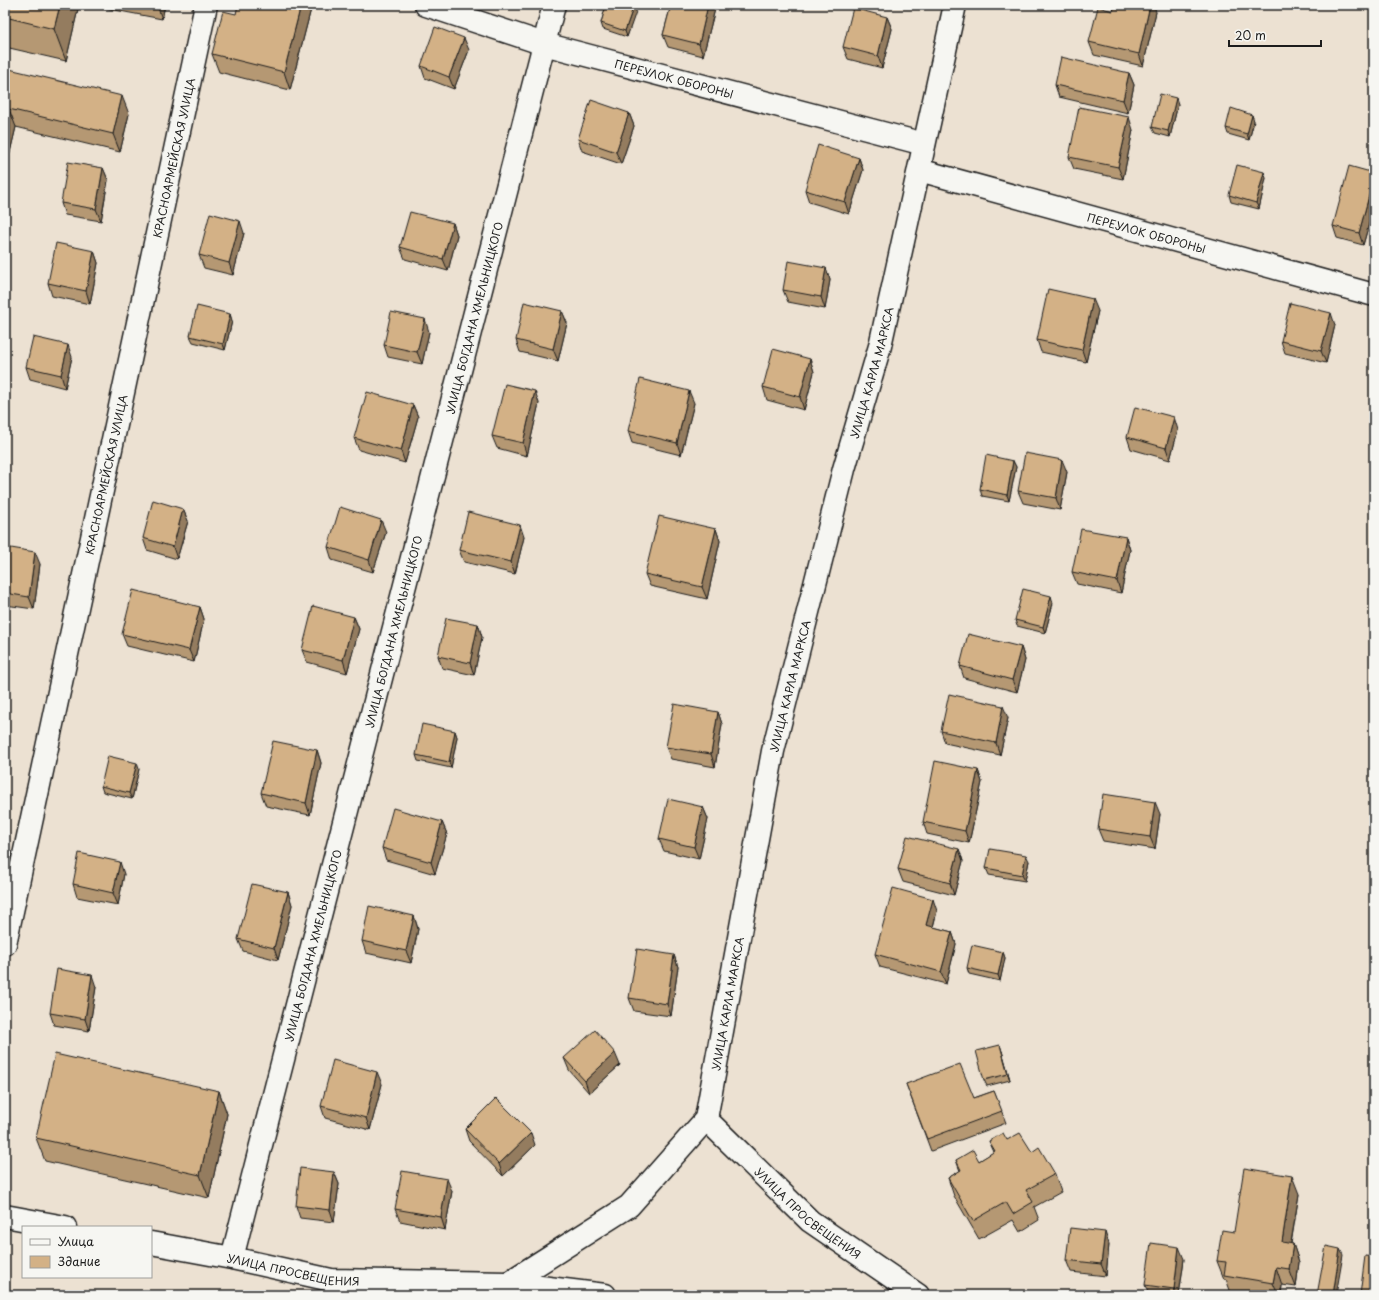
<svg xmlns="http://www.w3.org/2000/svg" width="1379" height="1300" viewBox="0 0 1379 1300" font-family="'Playpen Sans',sans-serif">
<rect width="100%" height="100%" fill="#ece1d2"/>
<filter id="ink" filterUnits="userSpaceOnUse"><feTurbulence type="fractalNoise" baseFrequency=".025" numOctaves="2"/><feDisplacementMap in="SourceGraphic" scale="8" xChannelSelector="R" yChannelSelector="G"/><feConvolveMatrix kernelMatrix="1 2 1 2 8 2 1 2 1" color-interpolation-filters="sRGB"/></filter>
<g filter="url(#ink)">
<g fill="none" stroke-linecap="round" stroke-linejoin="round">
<g stroke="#1c1c1c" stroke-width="25">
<g id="street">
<path id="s1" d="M426,5l118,39 380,100"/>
<path id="s2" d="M919,170l455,125"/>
<path id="s3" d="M5,944l201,-939"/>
<path id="s4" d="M706,1119l104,102 108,74"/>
<path d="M5,1216l60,11"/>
<path id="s5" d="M151,1243l81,15 99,22 177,3 97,12"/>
<path id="s6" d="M232,1258l322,-1253"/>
<path id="s7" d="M508,1283l121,-77 77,-87 67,-368 71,-282 36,-123 75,-341"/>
</g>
</g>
<use href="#street" stroke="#f6f6f2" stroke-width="22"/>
</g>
<path fill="#b59873" stroke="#1c1c1c" d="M5,5h71l2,4 -12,52 -61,-14z
M103,5h62l-3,14 -58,-11z
M312,5l-22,85 -71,-18 -7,-18 24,-40z
M606,5h31l-10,32 -24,-8 -2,-6z
M671,5h45l-13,51 -35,-9 -5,-12z
M1156,12l-13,54 -49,-11 -5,-13z
M887,17l5,12 -10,39 -34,-9 -5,-12z
M469,50l-15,39 -29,-11 -4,-12z
M5,68l124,46 -9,38 -104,-25 -11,46z
M1129,73l5,12 -6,28 -69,-16 -4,-12z
M1178,104l-8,33 -15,-4 -3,-6z
M629,113l5,13 -13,38 -39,-13 -4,-12z
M1252,115l2,6 -5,19 -21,-6 -2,-6z
M1133,130l-10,49 -49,-10 -5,-12z
M859,158l4,12 -14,44 -40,-12 -4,-12z
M103,168l5,12 -7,41 -36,-6 -4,-12z
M1374,173v33l-11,39 -26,-7 -4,-12z
M1266,178l-7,31 -28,-7 -2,-7z
M453,223l4,12 -9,36 -43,-12 -5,-12z
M244,233l-11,42 -29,-7 -5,-13z
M94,251l4,12 -8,41 -38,-8 -4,-13z
M826,268l4,12 -5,29 -37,-7 -5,-12z
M562,311l5,12 -9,38 -38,-9 -4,-12z
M1098,311l-12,51 -45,-10 -4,-12z
M230,314l2,7 -7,29 -32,-8 -3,-6z
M1335,325l-9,38 -41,-10 -4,-12z
M429,332l-7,32 -34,-7 -4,-12z
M72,357l-7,31 -35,-9 -4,-12z
M810,359l4,13 -10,38 -37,-10 -4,-13z
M539,403l-12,53 -30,-8 -5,-12z
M694,403l-13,52 -49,-12 -4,-12z
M413,405l5,12 -13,46 -46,-13 -5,-12z
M1178,430l-8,30 -39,-11 -4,-12z
M1013,461l3,6 -7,34 -27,-5 -2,-7z
M1067,472l-7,38 -37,-7 -5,-12z
M183,509l5,12 -11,38 -30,-9 -4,-12z
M716,529l4,12 -13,58 -57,-13 -5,-12z
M386,532l-13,40 -41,-12 -4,-13z
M524,537l-9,37 -51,-12 -5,-12z
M1126,537l4,13 -9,43 -44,-9 -5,-12z
M5,547l35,17 -6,45 -29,-4z
M1053,603l-8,30 -28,-7 -2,-6z
M200,607l4,12 -10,43 -67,-16 -5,-12z
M354,617l5,12 -12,44 -40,-11 -5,-12z
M478,624l4,13 -8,38 -32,-7 -4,-12z
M1021,647l4,13 -8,32 -53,-14 -4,-12z
M718,712l4,12 -7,43 -44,-8 -5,-12z
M1008,718l-8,37 -55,-12 -4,-12z
M455,731l2,6 -6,31 -33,-7 -2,-6z
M317,750l4,13 -11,52 -44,-9 -5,-13z
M139,769l-7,30 -29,-7 -2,-6z
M978,770l4,12 -13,61 -42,-9 -4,-12z
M703,807l5,12 -9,40 -35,-8 -5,-12z
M1160,814l-5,35 -52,-8 -5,-12z
M442,822l5,12 -12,40 -49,-14 -4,-12z
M959,849l4,12 -9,34 -51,-13 -5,-13z
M1029,861l-4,20 -36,-6 -3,-7z
M124,874l-6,31 -41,-8 -4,-13z
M288,892l4,13 -14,55 -35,-9 -5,-12z
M937,911l-4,16 19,5 4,12 -10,40 -66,-17 -5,-13z
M414,916l4,13 -7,34 -45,-10 -4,-12z
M1003,952l2,6 -5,23 -31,-7 -2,-6z
M674,955l4,12 -7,49 -37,-5 -5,-13z
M96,987l-7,44 -35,-6 -4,-12z
M1002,1051l8,29 -23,6 -3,-6z
M564,1058l56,7 -31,28 -20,-23z
M382,1084l-12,46 -45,-12 -4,-12z
M906,1084l68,14 20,-7 12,32 -75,28z
M219,1091l8,23 -18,84 -164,-37 -9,-23z
M465,1129l70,16 -32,31 -34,-35z
M1007,1140l25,12 23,22 6,18 -27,15 5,13 -19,12 -7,-12 -34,19 -25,-43 -6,-18 12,-7 -4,-11 23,1 15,-9 -5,-11z
M334,1172l5,12 -5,38 -34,-4 -4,-12z
M452,1191l-7,39 -45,-9 -5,-12z
M1299,1194l-8,50h2l6,18 -3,25 -14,-2 -1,10h-36l-14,-2 -5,-14h-2l-7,-18 17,-29z
M1109,1244l-3,32 -35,-4 -5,-12z
M1184,1259l-5,36h-30l-4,-10z"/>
<path fill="#947c5e" stroke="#1c1c1c" d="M60,5h16l2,4 -12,52 -12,-32z
M157,5h8l-3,14z
M301,5h11l-22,85 -6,-18z
M634,5l4,1 -11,31 -2,-6z
M708,5h8l-13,51 -4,-12z
M1150,5h4l2,7 -13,54 -4,-12z
M887,17l5,12 -10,39 -4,-12z
M464,38l5,12 -15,39 -5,-12z
M1129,73l5,12 -6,28 -5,-13z
M122,96l7,18 -9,38 -7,-18z
M1176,98l2,6 -8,33 -2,-6z
M9,109l7,18 -11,46v-46z
M629,113l5,13 -13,38 -5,-12z
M1252,115l2,6 -5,19 -2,-6z
M1129,117l4,13 -10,49 -5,-12z
M859,158l4,12 -14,44 -4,-12z
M103,168l5,12 -7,41 -5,-12z
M1264,172l2,6 -7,31 -3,-6z
M1374,177v29l-11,39 -4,-12z
M240,221l4,12 -11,42 -4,-12z
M453,223l4,12 -9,36 -5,-12z
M94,251l4,12 -8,41 -4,-13z
M826,268l4,12 -5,29 -4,-12z
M1093,299l5,12 -12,51 -4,-12z
M562,311l5,12 -9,38 -5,-12z
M1331,313l4,12 -9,38 -5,-12z
M230,314l2,7 -7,29 -2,-6z
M425,319l4,13 -7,32 -5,-12z
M68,345l4,12 -7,31 -4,-13z
M810,359l4,13 -10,38 -4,-13z
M535,391l4,12 -12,53 -4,-13z
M689,391l5,12 -13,52 -4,-12z
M413,405l5,12 -13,46 -4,-12z
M1174,417l4,13 -8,30 -4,-12z
M1062,460l5,12 -7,38 -4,-12z
M1013,461l3,6 -7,34 -2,-6z
M183,509l5,12 -11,38 -4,-12z
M381,520l5,12 -13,40 -4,-12z
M520,525l4,12 -9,37 -4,-12z
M716,529l4,12 -13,58 -5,-12z
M1126,537l4,13 -9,43 -4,-12z
M35,552l5,12 -6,45 -5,-12z
M1051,596l2,7 -8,30 -2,-6z
M200,607l4,12 -10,43 -5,-12z
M354,617l5,12 -12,44 -4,-13z
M478,624l4,13 -8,38 -4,-12z
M1021,647l4,13 -8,32 -5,-12z
M1003,706l5,12 -8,37 -4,-12z
M718,712l4,12 -7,43 -4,-13z
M455,731l2,6 -6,31 -2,-6z
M317,750l4,13 -11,52 -4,-12z
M137,763l2,6 -7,30 -3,-6z
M978,770l4,12 -13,61 -4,-12z
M1155,802l5,12 -5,35 -5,-12z
M703,807l5,12 -9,40 -5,-12z
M442,822l5,12 -12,40 -4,-12z
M959,849l4,12 -9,34 -4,-12z
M1026,855l3,6 -4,20 -3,-6z
M120,862l4,12 -6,31 -5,-12z
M288,892l4,13 -14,55 -4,-12z
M933,899l4,12 -7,27 -4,-13z
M414,916l4,13 -7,34 -5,-12z
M952,932l4,12 -10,40 -5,-12z
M1003,952l2,6 -5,23 -2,-6z
M674,955l4,12 -7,49 -4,-12z
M92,975l4,12 -7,44 -4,-12z
M1000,1045l2,6 8,29 -2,-6z
M615,1053l5,12 -31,28 -4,-12z
M377,1072l5,12 -12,46 -4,-12z
M219,1091l8,23 -18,84 -9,-23z
M531,1133l4,12 -32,31 -4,-12z
M334,1172l5,12 -5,38 -4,-12z
M1292,1176l7,18 -11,66 -6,-18z
M447,1179l5,12 -7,39 -4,-13z
M1105,1232l4,12 -3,32 -5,-12z
M1293,1244l6,18 -3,25 -7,-18z
M1179,1247l5,12 -5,36h-3l-2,-6z
M1340,1249l3,6 -7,40h-3z
M1276,1267l6,18 -1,10h-3l-5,-12z"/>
<path fill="#d3b186" stroke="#1c1c1c" d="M5,5h55l-6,24 -49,-12z
M238,5h63l-17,67 -72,-18 11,-43 13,3z
M606,5h28l-9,26 -24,-8z
M671,5h37l-9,39 -36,-9z
M1115,5h35l-11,49 -50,-12 9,-35 15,4z
M853,8l34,9 -9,39 -35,-9z
M435,27l29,11 -15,39 -28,-11z
M1061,57l68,16 -6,27 -68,-15z
M5,68l117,28 -9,38 -104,-25 -4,18z
M1160,94l16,4 -8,33 -16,-4z
M591,100l38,13 -13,39 -38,-13z
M1079,107l50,10 -11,50 -49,-10z
M1231,108l21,7 -5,19 -21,-6z
M818,145l41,13 -14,44 -40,-12z
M68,162l35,6 -7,41 -35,-6z
M1237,165l27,7 -8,31 -27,-8z
M1349,166l25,7v4l-15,56 -26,-7z
M410,212l43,11 -10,36 -43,-12z
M210,213l30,8 -11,42 -30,-8z
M56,243l38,8 -8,40 -38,-8z
M788,261l38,7 -5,29 -38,-7z
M1048,289l45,10 -11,51 -45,-10z
M524,302l38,9 -9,38 -37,-9z
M1290,303l41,10 -10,38 -40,-10z
M197,306l33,8 -7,30 -33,-8z
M391,312l34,7 -8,33 -33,-7z
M33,337l35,8 -7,30 -35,-8z
M773,349l37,10 -10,38 -37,-10z
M640,379l49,12 -12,52 -49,-12z
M505,384l30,7 -12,52 -31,-7z
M367,392l46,13 -12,46 -47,-13z
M1135,407l39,10 -8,31 -39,-11z
M1025,453l37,7 -6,38 -38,-7z
M986,455l27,6 -6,34 -27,-6z
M153,500l30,9 -10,38 -30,-9z
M340,507l41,13 -12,40 -41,-13z
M468,512l52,13 -9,37 -52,-12z
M659,516l57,13 -14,58 -57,-13z
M1081,529l45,8 -9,44 -45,-9z
M5,547l30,5 -6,45 -24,-4z
M1023,589l28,7 -8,31 -28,-7z
M133,590l67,17 -11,43 -67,-16z
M313,606l41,11 -11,43 -41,-10z
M446,618l32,6 -8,39 -32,-7z
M968,634l53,13 -9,33 -52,-14z
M949,694l54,12 -7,37 -55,-12z
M674,704l44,8 -7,42 -45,-7z
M422,724l33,7 -6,31 -33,-7z
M273,741l44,9 -11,53 -45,-10z
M108,756l29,7 -8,30 -28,-7z
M935,761l43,9 -13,61 -42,-9z
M1103,794l52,8 -5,35 -52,-8z
M668,799l35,8 -9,40 -35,-8z
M393,808l49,14 -11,40 -49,-14z
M907,836l52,13 -9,34 -52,-14z
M990,849l36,6 -4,20 -36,-7z
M79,853l41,9 -7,31 -40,-9z
M252,884l36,8 -14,56 -36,-9z
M893,888l40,11 -7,26 26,7 -11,40 -66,-18z
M369,906l45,10 -8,35 -44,-10z
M972,945l31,7 -5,23 -31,-7z
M637,949l37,6 -7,49 -38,-6z
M57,969l35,6 -7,44 -35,-6z
M595,1030l20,23 -30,28 -21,-23z
M1000,1045l8,29 -24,6 -8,-29z
M55,1054l164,37 -19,84 -164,-37z
M333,1060l44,12 -11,46 -45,-12z
M960,1064l14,34 20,-7 8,20 -75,28 -21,-55z
M496,1098l35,35 -32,31 -34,-35z
M1003,1133l4,7 13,-7 12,19 7,-5 16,27 -29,16 7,12 -20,12 -7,-12 -33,19 -25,-43 13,-8 -5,-10 17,-10 6,11 16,-10 -6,-10z
M300,1168l34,4 -4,38 -34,-4z
M1244,1168l48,8 -10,66 11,2 -4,25 -13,-2 -3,16 -49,-8 2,-13 -9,-1 5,-31 12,2z
M402,1171l45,8 -6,38 -46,-8z
M1070,1228l35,4 -4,32 -35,-4z
M1151,1243l28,4 -5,42 -29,-4z
M1326,1246l14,3 -7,46h-16z
M1365,1256l9,1v38h-14z"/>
</g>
<g text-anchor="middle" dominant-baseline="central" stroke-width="4" stroke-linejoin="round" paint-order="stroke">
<g font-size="11" fill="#1c1c1c" stroke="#f6f6f2">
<text stroke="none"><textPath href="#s1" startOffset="259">ПЕРЕУЛОК ОБОРОНЫ</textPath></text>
<text stroke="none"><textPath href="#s3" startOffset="804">КРАСНОАРМЕЙСКАЯ УЛИЦА</textPath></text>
<text stroke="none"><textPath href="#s2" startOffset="236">ПЕРЕУЛОК ОБОРОНЫ</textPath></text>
<text stroke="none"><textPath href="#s6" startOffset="971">УЛИЦА БОГДАНА ХМЕЛЬНИЦКОГО</textPath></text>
<text stroke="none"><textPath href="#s7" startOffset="1025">УЛИЦА КАРЛА МАРКСА</textPath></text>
<text stroke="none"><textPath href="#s3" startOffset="480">КРАСНОАРМЕЙСКАЯ УЛИЦА</textPath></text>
<text stroke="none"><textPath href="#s6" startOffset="647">УЛИЦА БОГДАНА ХМЕЛЬНИЦКОГО</textPath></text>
<text stroke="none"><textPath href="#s7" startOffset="701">УЛИЦА КАРЛА МАРКСА</textPath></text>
<text stroke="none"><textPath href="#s6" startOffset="323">УЛИЦА БОГДАНА ХМЕЛЬНИЦКОГО</textPath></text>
<text stroke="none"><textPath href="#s7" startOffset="377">УЛИЦА КАРЛА МАРКСА</textPath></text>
<text stroke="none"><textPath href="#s4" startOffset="139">УЛИЦА ПРОСВЕЩЕНИЯ</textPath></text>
<text stroke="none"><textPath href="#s5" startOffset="145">УЛИЦА ПРОСВЕЩЕНИЯ</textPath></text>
</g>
</g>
<rect width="1379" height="1300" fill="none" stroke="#f6f6f2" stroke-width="20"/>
<rect x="10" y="10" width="1359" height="1280" fill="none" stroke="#1c1c1c" stroke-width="1.5" filter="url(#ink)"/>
<rect x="22" y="1226" width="130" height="52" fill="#f6f6f2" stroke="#9f9f9c"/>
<rect x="30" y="1239" width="20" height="6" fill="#f6f6f2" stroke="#9f9f9c"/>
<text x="58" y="1246" font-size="12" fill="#1c1c1c">Улица</text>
<rect x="30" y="1256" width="20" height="12" fill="#d3b186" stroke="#9f9f9c"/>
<text x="58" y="1266" font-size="12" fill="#1c1c1c">Здание</text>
<path d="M1229 40v6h92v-6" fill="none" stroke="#1c1c1c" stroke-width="2"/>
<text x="1235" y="40" font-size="12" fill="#1c1c1c" stroke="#f6f6f2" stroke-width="3" paint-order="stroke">20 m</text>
</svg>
